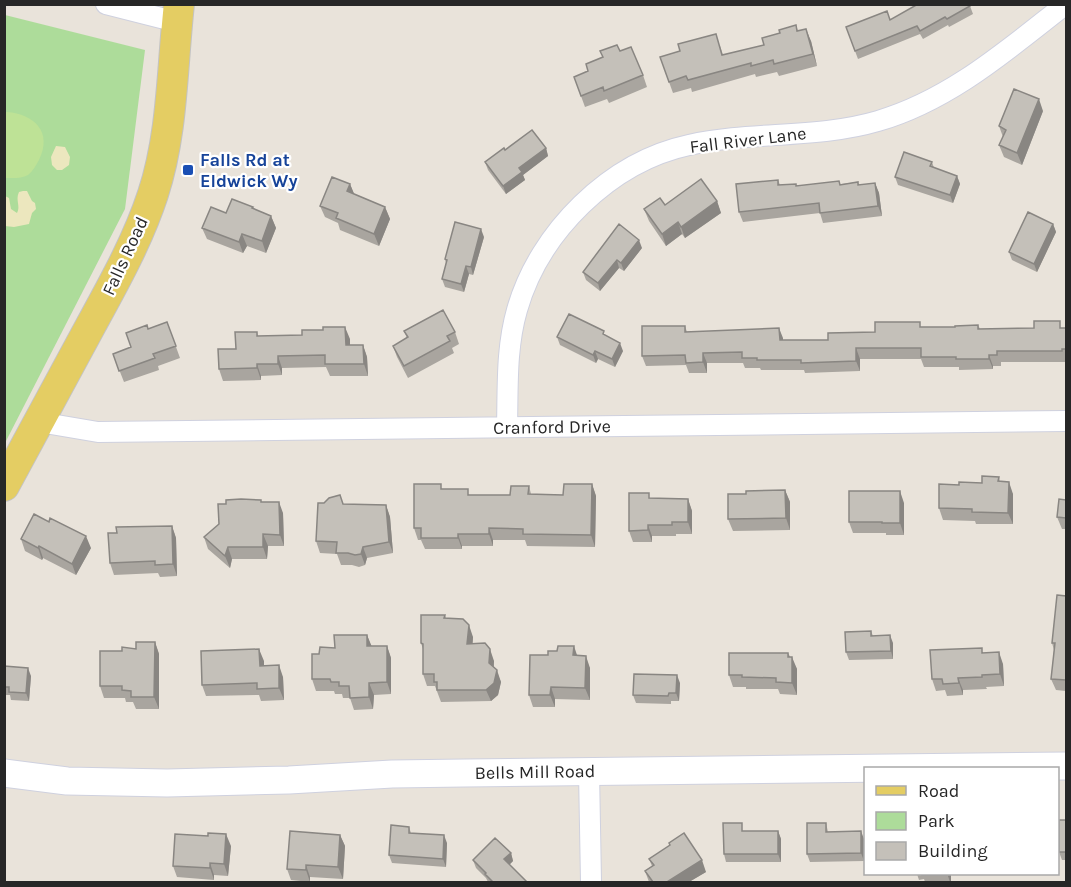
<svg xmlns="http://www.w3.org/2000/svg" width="1071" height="887" viewBox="0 0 1071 887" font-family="Karla,sans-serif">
<rect width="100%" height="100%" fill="#e9e3da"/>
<path fill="#addc9a" d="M5,15l140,35 -20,159 -120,234z"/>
<path fill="#ece7be" d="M56,146l9,1 5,10 -1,8 -7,5h-5l-5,-5 -1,-8z
M23,191h4l5,10 3,2 1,6 -4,4 -3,11 -15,3 -9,-1v-30l4,2 2,11 6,4c4,-7 -2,-13 2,-21z"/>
<path fill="#bee296" d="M7,112c27,2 46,20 32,48 -3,5 -6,11 -11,15 -7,4 -16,3 -23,3l-1,-65z"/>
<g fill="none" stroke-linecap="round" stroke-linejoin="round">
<g stroke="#cfd1df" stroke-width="22">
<path id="street" d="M106,4l71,18
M39,422l59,10 968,-11
M507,427c1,-39 -1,-79 10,-117 22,-78 93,-148 172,-165 62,-14 128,-6 189,-24 72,-21 129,-71 188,-117
M589,771l2,111"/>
</g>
<g stroke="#cfd1df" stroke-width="29">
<path id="secondary" d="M4,773l63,8 100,2 122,-3 103,-6 73,-1 601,-7"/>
</g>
<g stroke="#c3c3c3" stroke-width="32">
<path id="primary" d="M4,486c29,-54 58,-107 87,-161 23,-42 47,-85 62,-131 20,-61 19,-127 26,-190"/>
</g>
<use href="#street" stroke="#fff" stroke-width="20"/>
<use href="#secondary" stroke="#fff" stroke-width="27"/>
<use href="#primary" stroke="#e4cd63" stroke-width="30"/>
</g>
<path fill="#a9a59f" d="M970,6l3,8 -24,13 -1,-2 -25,14 -3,-5 -62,25 -12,-32z
M796,25l2,6 13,10 6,25 -38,10 -2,-4 -21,5 -1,-3 -63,18 -1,-4 -18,5 -13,-36 60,-11 3,9 41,-10 16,-12z
M620,51l23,24 4,12 -38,16 -2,-4 -22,8 -11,-30 14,-6z
M1043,111l-21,54 -18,-8 -5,-12 4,-8 -4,-11z
M546,148l2,8 -25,19 2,5 -19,14 -18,-24 -3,-8 20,-12z
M932,162l2,6 23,8 3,8 -7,19 -55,-18 -3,-8z
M778,180l2,5 16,-1 1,2 44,-2 17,-2 1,3 16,-2 4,10 3,23 -59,7 -3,-10 -77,9 -4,-10z
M350,184l4,10 31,13 5,12 -11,27 -39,-16 -2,-7 -13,-6 -5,-11z
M717,201l4,12 -36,25 -3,-4 -16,12 -17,-25 -5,-12 21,-4z
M253,209l18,7 5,12 -10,25 -19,-7 -4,7 -36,-14 -5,-11 24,-15z
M1053,224l3,8 -19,40 -25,-12 -3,-8z
M484,237l-11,38 -4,-1 -5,18 -19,-5 -3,-8 4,-16 -1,-4z
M642,248l-18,23 -5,-3 -19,23 -14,-11 -3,-8z
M167,322l13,36 -22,8 1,4 -35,12 -11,-28 18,-7 17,-18z
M978,325l2,4 86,-1v34h-65v4h-8v3l-34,1v-3h-35l-3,-8h-61v12l-55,2 -1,-3h-43l-1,-2h-15l-2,-5h-36v10h-18l-3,-8 -40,1 -4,-10 43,-30 2,6 96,6v2h45l47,-8 46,-5h34z
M404,331l51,1 4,12 -7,4 2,5 -46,25 -11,-21 -4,-11 14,-8z
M257,332l1,4 92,3v6h13l4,12 1,19h-38l-4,-9 -44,1v7l-21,1v4l-38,1 -4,-12 17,-20z
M557,337l66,14 -8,16 -17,-8 -2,4 -36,-18z
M999,477l1,5 13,12v30h-37l-1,-3 -32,-1 -4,-12 20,-23 23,-2z
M592,484l4,12 -1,51 -68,-1 -2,-6h-32v6h-31v3h-37l-4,-9h-3l-4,-12 29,-39 27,6h40l19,-9 2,8 32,1z
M785,490l5,12v28l-57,1 -5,-12 18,-25z
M1066,492v37h-4l-5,-12 9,-17z
M650,498l38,1 4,12v23h-16v2h-24v6h-19l-4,-11z
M262,502l21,11 1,33h-16l-1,13h-35l-2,9 -22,-19 -4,-12z
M904,503v32h-18v-2h-33l-4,-11z
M343,504l43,1 4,12 3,36 -26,5 -2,7 -6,2 -7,-2h-11l-4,-11 -17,-1 -4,-12z
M172,526l4,12 1,38 -17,1 -2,-4 -44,2 -4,-12 7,-30z
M21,539l70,9 -15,27 -33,-17 -1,2 -17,-9z
M1066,596v95l-10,-1 -5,-11 3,-29 -2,-7z
M445,615l1,3 27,19 -1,7 22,17v6l7,15 -3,13 -7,6 -50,1 -6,-16h-8l-4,-12v-25l-2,-6z
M871,631l2,5 20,7v16l-44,1 -3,-8z
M367,635l4,11h16l4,12v36l-17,1 -1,14 -19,1 -4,-12h-7l-1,-4h-7l-1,-3h-18l-4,-12 7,-25z
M155,642l4,12v55h-23l-3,-7h-7l-1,-4h-21l-4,-12 22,-35 14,-2z
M788,653l9,16v26l-17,-1 -2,-5h-32v-2h-13l-4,-12z
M984,653l19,11 1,22 -18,1 1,2 -24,1v5l-16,1 -2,-6 -9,1 -4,-12z
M577,656l13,12v32l-35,-1v8h-22l-4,-12z
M264,661v5l19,11 1,23 -23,1 -2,-6 -53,1 -4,-11z
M4,666l27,10 -2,25 -18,-1 -1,-5h-6z
M680,683l-1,18h-8v3l-35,-1 -3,-8z
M1066,820v40h-4l-3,-8z
M826,823l2,9 36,7v22l-54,1 -3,-8z
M409,827l2,6 36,10 -1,24 -54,-4 -3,-8z
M745,831h33l3,8v23h-55l-2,-8z
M340,835l5,11 -2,33 -33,-2v5l-19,-2 -4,-11z
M669,843l37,29 -17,10h-40l-4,-11 7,-5 -3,-7 20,-13z
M231,846l-3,30 -14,-1v5l-37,-3 -4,-11z
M511,853l2,8 -4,4 18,17h-39l-2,-4 -10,-10 -3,-8z
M895,873h56v9h-26l-1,-3 -5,1 -2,-6z"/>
<path fill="#898682" d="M806,29l5,12 6,25 -4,-12z
M1039,99l4,12 -21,54 -5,-12z
M546,148l2,8 -25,19 2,5 -19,14 -3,-8 16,-18z
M957,176l3,8 -7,19 -3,-8z
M875,183l4,10 3,23 -4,-10z
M350,184l5,12 -8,-5z
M717,201l4,12 -36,25 -4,-11z
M385,207l5,12 -11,27 -5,-12z
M271,216l5,12 -10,25 -4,-12z
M678,222l4,12 -16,12 -4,-12z
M1053,224l3,8 -19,40 -3,-8z
M481,229l3,8 -11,38 -2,-8z
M242,234l5,12 -4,7 -4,-11z
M639,240l3,8 -18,23 -3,-8z
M617,260l2,8 -19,23 -2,-8z
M466,266l3,8 -5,18 -3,-8z
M345,327l5,12v18l-4,-12z
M779,328l4,10v13l-3,-11z
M620,343l3,8 -8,16 -3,-8z
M363,345l4,12 1,19 -4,-12z
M856,348l4,11v12l-4,-10z
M595,351l3,8 -2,4 -3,-8z
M703,353l4,10v10l-4,-11z
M989,355l4,11v3l-4,-10z
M278,356l4,12v7l-4,-11z
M257,364l4,12v4l-4,-12z
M1009,482l4,12v30l-5,-11z
M592,484l4,12 -1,51 -4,-12z
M785,490l5,12v28l-4,-12z
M900,491l4,12v32l-4,-12z
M688,499l4,12v23l-4,-12z
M279,502l4,11 1,33 -4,-11z
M386,505l4,12 3,36 -4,-11z
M648,525l4,11v6l-4,-12z
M172,526l4,12 1,38 -4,-12z
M489,528l4,12v6l-4,-12z
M263,534l5,12 -1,13 -4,-12z
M458,534l4,12v3l-4,-11z
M86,536l5,12 -15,27 -4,-11z
M39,546l4,12 -1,2 -4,-12z
M228,547l4,12 -2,9 -5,-12z
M363,547l4,11 -2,7 -4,-11z
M469,625l4,12 -1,19 -5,-12z
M367,635l5,12 -5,-1z
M890,635l3,8v16l-2,-8z
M155,642l4,12v55l-5,-12z
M387,646l4,12v36l-4,-12z
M574,646l4,12 -5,-3z
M259,649l5,12v17l-4,-12z
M490,649l4,12 -1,13 -4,-11z
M999,652l4,12 1,22 -4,-12z
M788,653l4,12v-8l5,12v26l-5,-12z
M586,656l4,12v32l-5,-12z
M279,665l4,12 1,23 -5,-12z
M28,668l3,8 -2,25 -3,-8z
M497,670l4,12 -3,13 -7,6 -5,-11z
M677,675l3,8 -1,18 -3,-8z
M958,678l5,12v5l-4,-12z
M369,683l5,12 -1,14 -4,-12z
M551,687l4,12v8l-5,-12z
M778,831l3,8v23l-3,-8z
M861,831l3,8v22l-3,-8z
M226,834l5,12 -3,30 -4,-12z
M340,835l5,11 -2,33 -5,-12z
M444,835l3,8 -1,24 -3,-8z
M511,853l2,8 -6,6 -3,-8z
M702,860l4,12 -17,10h-22z
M210,863l4,12v5l-4,-12z
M306,865l4,12v5l-4,-12z
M947,873h4v9h-1z"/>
<path fill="#c4c0b9" stroke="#898682" stroke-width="1.5" d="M918,4h51l1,2 -23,13 -2,-2 -25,14 -3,-5 -62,25 -9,-24 41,-16 3,9z
M796,25l1,6 9,-2 7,25 -39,10 -1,-4 -22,6v-3l-63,17 -2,-4 -17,6 -9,-25 20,-6 -2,-7 38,-10 6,21 42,-10 -2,-7 18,-5 -1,-3z
M617,45l3,6 11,-4 12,28 -39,16 -1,-4 -22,9 -7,-19 14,-6 -2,-7 17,-7 -3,-6z
M1014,89l25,10 -22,54 -18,-8 7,-15 -7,-4z
M532,130l14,18 -27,20 3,4 -19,14 -18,-24 19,-14 1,2z
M904,152l28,10 -2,4 27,10 -7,19 -55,-18z
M332,177l18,7 -3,7 38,16 -11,27 -38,-16 2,-5 -18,-7z
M701,179l16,22 -36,26 -3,-5 -16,12 -18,-25 16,-11 5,7z
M778,180v5l18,-1v2l43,-5 1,4 18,-3v3l17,-2 3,23 -58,7 -1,-10 -80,9 -3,-28z
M232,199l21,8 -1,1 19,8 -9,25 -20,-7 -3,8 -37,-14 9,-21 15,6z
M1028,212l25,12 -19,40 -25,-12z
M455,222l26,7 -10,38 -5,-1 -5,18 -19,-5 5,-19 -2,-1z
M619,224l20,16 -18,23 -4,-3 -19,23 -15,-11z
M443,310l12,22 -8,4 3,5 -46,25 -11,-20 15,-9 -4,-6z
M569,314l35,17 -1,3 17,9 -8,16 -17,-8 -2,4 -36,-18z
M1034,321h26v7h6v21h-4v2h-65v4h-8v4h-33v-2h-35v-9h-65v13l-55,2v-3h-44v-2h-15v-6l-39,1v9l-17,1 -1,-8 -43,1v-30h43v6l94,-4 1,12h48v-7l47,-1v-10h45v5h35v-1l23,-1v4l56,-1z
M167,322l9,24 -23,8 2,4 -36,13 -6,-17 18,-7 -5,-14 21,-8 1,4z
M323,327h22l1,18h17l1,19h-39v-9l-47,1v8h-21v4l-38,1 -1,-20h18l-1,-17h22v4l45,-1v-5h21z
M982,476l17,1 -1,4 11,1 -1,31 -36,-1v-3l-33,-1v-24l20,1v-3l23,1z
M414,484h27v5h27v6h42l1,-9h18l-1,8 35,1 1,-11h28l-1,51 -68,-1v-5l-34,-1v6h-31v4h-37v-10h-7z
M785,490l1,28 -58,1v-25h18v-3z
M849,491h51v32h-18v-1h-33z
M1066,492v26l-9,-1 2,-18 7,1z
M629,493h20v5l39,1v23h-16v3h-24v5l-19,1z
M340,495l3,9 43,1 3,37 -26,5 -2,7 -6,1 -7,-2h-12l1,-11 -21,-1 2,-38h6l5,-5z
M241,499l20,1v2h18l1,33 -17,-1v13h-35l-3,9 -21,-19 15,-13 -1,-20h8v-4z
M34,514l15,8 1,-4 36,18 -14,28 -33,-18 -1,2 -17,-9z
M172,526l1,38 -18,1v-4l-45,2 -2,-30h9l-1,-6z
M1057,595l9,1v84l-15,-1 4,-36h-3z
M421,615h24l-1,3 19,1 6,6 -2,19 18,-1 5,6 -1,14 8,7 -3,13 -8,7h-49v-8h-3v-8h-11v-30l-2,-1z
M871,631v5l19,-1 1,16 -45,1 -1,-20z
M334,635h33v11h20v36l-18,1v14l-19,1 -1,-12h-10v-4h-8l-1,-3h-18v-25h7l1,-7 15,1z
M136,642h19l-1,55h-23v-6l-9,-1v-4h-22v-35h22v-4l14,2z
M558,646h16l-1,9 13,1 -1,32 -34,-1 -1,8h-21l1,-40h18v-4h9z
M982,648v5l17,-1 1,22 -18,1v2l-24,1 1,5 -16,1 -1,-5h-10l-2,-29z
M259,649l1,17 19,-1v23l-22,1v-6l-55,2 -1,-34z
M729,653h59v4h4v26l-16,-1v-4l-34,-1v-2h-13z
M4,666l24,2 -2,25 -17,-1v-5h-5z
M634,674l43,1 -1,18h-7l-1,3 -35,-1z
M1059,820h7v32h-7z
M723,823h19v8h36v23h-54z
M807,823h19v9l35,-1v22l-54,1z
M391,825l18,2v6l35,2 -1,24 -54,-4z
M290,831l50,4 -2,32 -32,-2v5l-19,-1z
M208,833l18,1 -2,30 -14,-1v5l-37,-2 2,-32 33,2z
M684,833l18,27 -35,22h-14l-8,-11 9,-6 -5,-6 21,-14 -1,-2z
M495,838l16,15 -7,6 23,23h-34l-8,-8 1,-1 -13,-13z
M922,873h25v2h-25z"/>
<rect fill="#1a4fb4" stroke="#fff" stroke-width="2" x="182" y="164" width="12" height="12" rx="3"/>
<g text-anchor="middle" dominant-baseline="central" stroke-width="4.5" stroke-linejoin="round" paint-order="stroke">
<g font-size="18" fill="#272727" stroke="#fff">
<text transform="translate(748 140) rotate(-7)">Fall River Lane</text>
<text transform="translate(125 256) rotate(-65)">Falls Road</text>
<text transform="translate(552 427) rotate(-1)">Cranford Drive</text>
<text transform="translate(535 772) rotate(-1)">Bells Mill Road</text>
</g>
<g font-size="18" font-weight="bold" fill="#164399" stroke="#fff" text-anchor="start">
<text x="200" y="160">Falls Rd at<tspan x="200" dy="21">Eldwick Wy</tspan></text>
</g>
</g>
<rect width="1071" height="887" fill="none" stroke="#272727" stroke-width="12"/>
<rect x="864" y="767" width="195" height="108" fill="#ffffff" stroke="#a9a9a9" stroke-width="1.5"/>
<rect x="876" y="786" width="30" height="9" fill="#e4cd63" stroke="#a9a9a9" stroke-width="1.5"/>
<text x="918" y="797" font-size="18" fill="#272727">Road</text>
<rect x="876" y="812" width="30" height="18" fill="#addc9a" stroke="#a9a9a9" stroke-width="1.5"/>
<text x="918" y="827" font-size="18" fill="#272727">Park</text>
<rect x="876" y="842" width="30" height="18" fill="#c4c0b9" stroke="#a9a9a9" stroke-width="1.5"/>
<text x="918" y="857" font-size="18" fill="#272727">Building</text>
</svg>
